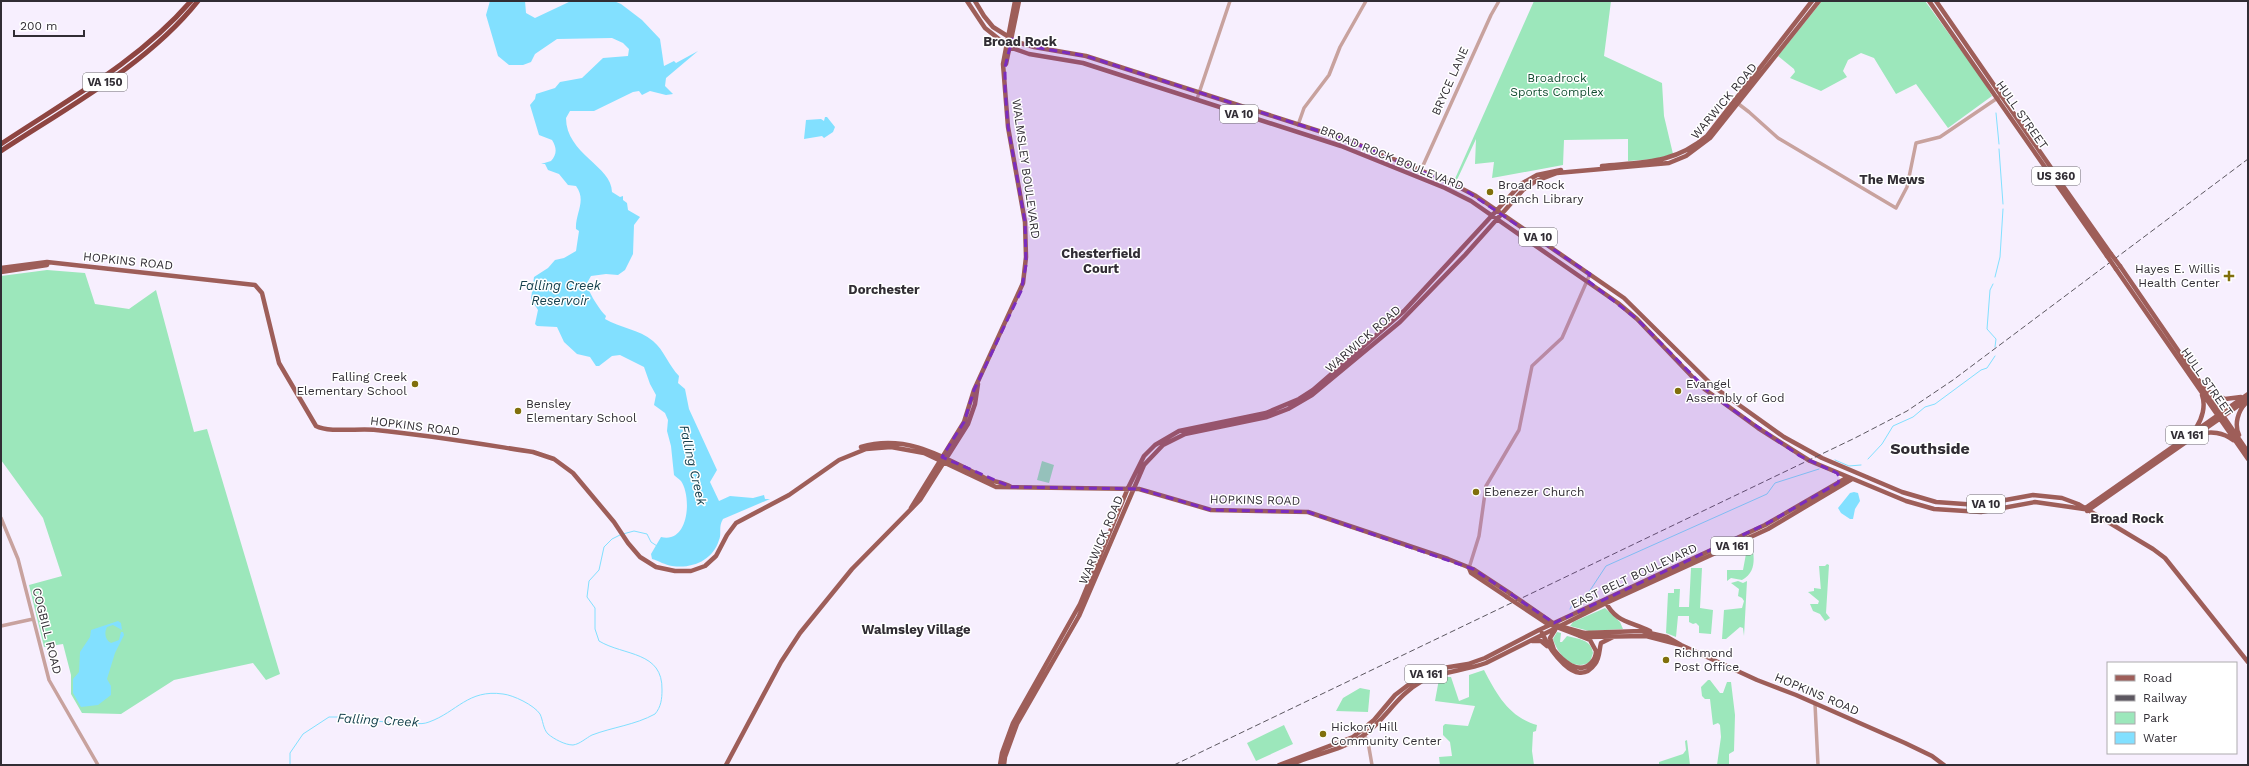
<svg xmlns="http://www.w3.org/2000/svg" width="2249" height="766" viewBox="0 0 2249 766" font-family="'Work Sans',sans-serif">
<rect width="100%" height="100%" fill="#f7effe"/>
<path fill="#9ce7bb" d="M1534,1h77l-7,55 58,27 2,33 9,38 -18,5 -27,2v-22l-64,1 -1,25 -71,13 2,-16 -19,2 1,-25 -20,43 -2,-1z
M1822,1h103l57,78 10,17 -44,32 -32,-44 -20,10 -22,-36 -13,-5 -13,7 -5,11 4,6 -26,14 -31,-13 5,-6 -1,-3 -16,-13z
M47,270l38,3 10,31 34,5 27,-19 38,142 13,-3 73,245 -14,6 -13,-17 -79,17 -53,34 -39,-1 -11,-19v-19l-8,-31 -19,3 -15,-62 33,-9 -19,-58 -42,-58v-184z
M1042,461l12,4 -5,18 -12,-3z
M1752,542c2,15 5,30 -10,38l-11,-2 -4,3v-11h16l5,-27z
M1827,564l2,1 -3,48 4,5 -5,3 -5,-7 -7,-3 -3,-7h8l1,-3 -11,-9 6,-1v-3l7,1v2l-2,-25h6z
M1691,568h11l-2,40 13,2 -2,24 -12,-1v-7l-3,-3 -3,1 -4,-2v-6h-11l-2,21 -10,-4 2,-40h6v-4h6l-1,18h10z
M1738,581l5,2 4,-2 -3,55 -1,-8 -3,-1 -14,12h-4l2,-29 18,-2 2,-7 -2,-3 -4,-2 1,-7 -8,-6z
M1605,608l15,14 3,7 -34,2 -19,-5 3,-4z
M1557,632l4,1 -1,9h2l5,-6c11,3 24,3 26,17l-3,9c-17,10 -32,-7 -37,-23z
M1484,670c13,25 25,47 53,55l-1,6 -3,1 -1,19 2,14h-94l-1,-8 13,-1 -2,-14 -7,-7v-9l2,-2 23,2 7,-20 -40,-5 4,-22 3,-2h9l8,24 10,-4v-22z
M1708,680h2l10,13h3l4,-11h4l4,33 -1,36 -5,3v11h-12l4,-28 -1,-12 -2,-2 -5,2 -3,-26h-5l-3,-3 -1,-9z
M1360,688l10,2 -2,22 -32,-1 7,-13z
M1284,725l9,19 -37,17 -9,-18z
M1687,740l3,25 -31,-1v-2l24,-8 3,-4 -1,-9z"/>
<path fill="#82e0ff" d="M490,1h35l1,12 9,5 36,-17h43l7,3 21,16 18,19 4,27 10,-5 2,2 22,-12 -32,27 -1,8 8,8 -7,1 -16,-4 -8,4 -3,-4 -6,1 -39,19h-24l-4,7c0,36 46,48 46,74l8,5 3,-1v4l4,3 1,7 12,7 -6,8 -1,29 -8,16 -7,5 -12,-1 -15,2 -4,7c1,9 12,26 19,33l-1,3c15,9 34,10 48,22 11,9 16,25 26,35l-1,7 7,6 4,20 28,61 -7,12 9,19 11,-5 23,2 11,-3 1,4h5l-47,20c-5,8 -1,14 -4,21 -6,20 -26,29 -47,26 -7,-1 -13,-5 -20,-7l-1,-5 10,-17c28,7 31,-40 20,-56 -2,-2 -5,-4 -7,-6l-3,-29 -4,-15 1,-11 -3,-7 -11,-8 2,-10 -6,-11 -6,-17 -24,-12 -8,1 -13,10h-3l-6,-9 -13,-3 -13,-12 -7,-15 -20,-1 -2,-2 3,-14 -7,-11 3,-22 14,-9 7,-8 9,-2 12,-7 3,-20 -3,-2c-1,-16 11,-28 0,-43l-8,-1 -9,-11 -11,-4 -3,-6h-4l10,-3c6,-7 6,-13 1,-21l-13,-5 -9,-30 5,-6 1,-5 19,-6 5,-6 22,-4 21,-20 25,-2 1,-7 -6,-6 -11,-5 -55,1 -22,15 -4,8 -8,3h-14l-11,-9 -12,-41z
M825,117h2l8,10 -2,5 -9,6 -2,-2 -18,3 2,-19 15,-1 3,2z
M1854,492l4,1 2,8 -5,8 -2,10h-3l-9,-6 -3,-5 12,-15z
M118,621l3,2 1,7 -9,-5 -6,2c-3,6 -2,13 4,16l8,-3 2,-8h2l1,3 -9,18 -8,26 4,7v9l-13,10 -17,2 -8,-14v-14l6,-7 1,-20 10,-15 1,-7z"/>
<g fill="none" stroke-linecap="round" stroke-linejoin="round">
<path stroke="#82e0ff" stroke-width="1" d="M1996,113l3,31
M1999,149l4,55
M1995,277l5,-20 3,-48
M1993,284l-3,6 -3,39 9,10 -1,8
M1868,459l14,-15 11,-18 20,-9 12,-10 10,-3 46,-34 6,-2 8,-12
M1835,460l14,6 12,-1
M623,534l11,-3 13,3 4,8 6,4
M1570,609l3,-6 14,-8 19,-29 161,-72 8,-11 44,-14
M290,765v-12l13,-19 26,-17h14l59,7c10,-3 17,2 27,-2 28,-10 39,-33 74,-28 10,1 31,11 37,20 3,6 3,15 8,20 6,5 17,11 25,11 7,-1 13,-7 19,-10 21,-8 43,-10 63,-21 6,-7 7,-15 7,-24 1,-39 -38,-34 -63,-49l-4,-12v-21l-8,-11 2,-16 10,-11 5,-23 8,-8 8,-4"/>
<path stroke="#c8a29e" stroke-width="3.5" d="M1197,99l33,-98
M1736,102l13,10 29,26 118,70 11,-21 9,-44 24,-6 59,-40
M1298,125l6,-17 25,-33 11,-28 26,-46
M1421,170l70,-155 8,-14
M1,518l17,41 31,121 49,85
M1469,568l10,-32 7,-50 33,-56 13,-64 30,-28 28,-64
M1,626l32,-7
M1815,704l3,61
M1362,731l6,11 4,23"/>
<path stroke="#9e5e59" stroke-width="4.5" d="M967,1l18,27 24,19 20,7 54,9 258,83 104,42 26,13 147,102 19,16 66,69 55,40 52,33 96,40 28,8 47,3 54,-10 49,7
M975,1l9,15 9,11 24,15 17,5 52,9 264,85 99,41 27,14 148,102 90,89 70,50 38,21 80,34 34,10 42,3 55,-10 29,3 16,6 75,45 12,9 83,104
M1929,1l178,255
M1936,1l118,171
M1006,64l13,-63
M1602,166c41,-4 72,-2 105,-30l105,-135
M2061,183l50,71
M2120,266l128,186
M1,268l46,-6 208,23 7,8 17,70 37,63c13,7 44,2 60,4 52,5 105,14 157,22l21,7 19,14 41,49 14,21 12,14 16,10 19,4h16l14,-5 11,-10 11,-21 9,-12 53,-28 50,-35 27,-11 25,-2 33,6 72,34 143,2 72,21 97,2 140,47 25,10 38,25
M2116,269l132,190
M1,272l46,-7
M2210,392l15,7 16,-2
M2196,428c6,-9 10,-22 6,-33
M2199,435c11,-5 25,-2 34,5
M2239,435c-5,-11 -1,-24 7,-32
M861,447c46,-14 84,11 124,31 8,4 18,4 26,9
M911,508l53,-86 10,-32 49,-107 3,-26 -1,-35 -17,-95 -5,-63 12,-63
M2084,509l164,-115
M2087,511l161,-112
M1469,568l2,5 36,24
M1605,601c11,22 25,20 45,30
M1542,633c7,15 34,58 53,31 5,-6 4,-14 6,-21l12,-6
M1584,633l57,-2 26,6 14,8 76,35 39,15 109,48 27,13 12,9
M1586,637l60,-1 35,9
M1532,641h9l6,5
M1554,650c8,10 25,26 37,13 4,-4 5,-7 5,-12l-6,-11 -10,-4
M1554,650l-4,-12 5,-8
M726,765l55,-103 19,-29 52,-64 68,-69 48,-76 7,-20 3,-20
M1000,765l2,-12 11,-30 67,-119 48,-116 16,-32 11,-11 24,-14 87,-18 33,-14 14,-9 91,-79 117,-127 16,-9 24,-5
M1004,765l1,-8 12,-33 62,-108 65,-151 19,-20 22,-11 82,-17 21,-8 24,-14 88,-73 65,-67 58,-65 13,-9 21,-8 112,-10 17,-7 24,-18 109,-137
M1279,765l74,-28 21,-17 21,-25 21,-16 27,-11 25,-4 17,-6 54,-28 226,-105 83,-48
M1290,765c24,-11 51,-14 74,-30 22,-16 33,-40 58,-54 20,-10 43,-10 64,-18l118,-59 164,-75 84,-50"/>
<path stroke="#8e4541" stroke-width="5" d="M1,144c66,-44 137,-82 190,-143
M1,151c67,-44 147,-87 197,-150"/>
<path stroke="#5c5760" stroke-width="1" stroke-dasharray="6 3" stroke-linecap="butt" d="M1174,765l681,-327 52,-27 46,-31 295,-221"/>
<path stroke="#9e5e59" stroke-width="4.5" d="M2111,254l9,12
M2107,256l9,13
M1511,594l45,31 28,8
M1507,597l39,26 34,13"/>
</g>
<path fill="#7b2cbf" fill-opacity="0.2" stroke="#7b2cbf" stroke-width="3" stroke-dasharray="8 5" stroke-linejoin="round" d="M1012,39l22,8 52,9 264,85 115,49 125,84 -3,6 50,39 76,77 87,60 37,17 3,5 -2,5 -72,41 -212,99 -81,-54 -165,-57 -97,-2 -72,-21 -128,-2 -69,-30 22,-35 10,-32 47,-99 5,-26 -1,-43 -17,-95 -3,-38v-22z"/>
<g fill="#806f0c" stroke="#fff" stroke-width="1.5">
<circle cx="1490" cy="192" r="4"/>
<path d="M2227 270h4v4h4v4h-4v4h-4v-4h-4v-4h4z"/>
<circle cx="415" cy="384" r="4"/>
<circle cx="1678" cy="391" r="4"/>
<circle cx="518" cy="411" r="4"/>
<circle cx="1476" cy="492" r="4"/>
<circle cx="1666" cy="660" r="4"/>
<circle cx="1323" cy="734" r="4"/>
</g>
<g text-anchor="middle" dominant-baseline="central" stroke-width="3" stroke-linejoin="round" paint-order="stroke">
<g fill="#fff" stroke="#6f6c71" stroke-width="1">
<rect x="83" y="73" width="44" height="18" rx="3"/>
<rect x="1220" y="105" width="38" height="18" rx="3"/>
<rect x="2032" y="167" width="48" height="18" rx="3"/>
<rect x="1519" y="228" width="38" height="18" rx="3"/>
<rect x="2166" y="426" width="42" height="18" rx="3"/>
<rect x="1967" y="495" width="38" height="18" rx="3"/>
<rect x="1711" y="537" width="42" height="18" rx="3"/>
<rect x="1405" y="665" width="42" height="18" rx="3"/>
</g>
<g font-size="11" font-weight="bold" fill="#312d34">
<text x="105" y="82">VA 150</text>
<text x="1239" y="114">VA 10</text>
<text x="2056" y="176">US 360</text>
<text x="1538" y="237">VA 10</text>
<text x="2187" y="435">VA 161</text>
<text x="1986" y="504">VA 10</text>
<text x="1732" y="546">VA 161</text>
<text x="1426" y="674">VA 161</text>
</g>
<g font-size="12" fill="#144f32" stroke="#fff">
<text x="1557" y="78">Broadrock<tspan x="1557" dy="14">Sports Complex</tspan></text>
</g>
<g font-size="12" fill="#312d34" stroke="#fff">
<text transform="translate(1450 81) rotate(-66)">BRYCE LANE</text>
<text transform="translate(1724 101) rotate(-50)">WARWICK ROAD</text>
<text transform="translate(2022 115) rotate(55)">HULL STREET</text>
<text transform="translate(1392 158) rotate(22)">BROAD ROCK BOULEVARD</text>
<text transform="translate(1026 169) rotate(82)">WALMSLEY BOULEVARD</text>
<text transform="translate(128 261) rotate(6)">HOPKINS ROAD</text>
<text transform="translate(1363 339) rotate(-41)">WARWICK ROAD</text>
<text transform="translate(2207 382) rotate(55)">HULL STREET</text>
<text transform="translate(415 426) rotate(7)">HOPKINS ROAD</text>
<text transform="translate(1255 500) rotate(1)">HOPKINS ROAD</text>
<text transform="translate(1101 540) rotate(-67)">WARWICK ROAD</text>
<text transform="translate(1634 576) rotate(-25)">EAST BELT BOULEVARD</text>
<text transform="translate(47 631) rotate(76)">COGBILL ROAD</text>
<text transform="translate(1817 694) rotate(23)">HOPKINS ROAD</text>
</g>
<g font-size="12" fill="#312d34" stroke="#fff" text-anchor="start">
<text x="1498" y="185">Broad Rock<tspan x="1498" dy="14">Branch Library</tspan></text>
<text x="2220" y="269" text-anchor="end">Hayes E. Willis<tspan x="2220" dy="14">Health Center</tspan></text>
<text x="407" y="377" text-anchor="end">Falling Creek<tspan x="407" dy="14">Elementary School</tspan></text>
<text x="1686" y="384">Evangel<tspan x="1686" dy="14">Assembly of God</tspan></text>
<text x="526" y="404">Bensley<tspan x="526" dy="14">Elementary School</tspan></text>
<text x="1484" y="492">Ebenezer Church</text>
<text x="1674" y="653">Richmond<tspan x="1674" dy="14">Post Office</tspan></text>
<text x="1331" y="727">Hickory Hill<tspan x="1331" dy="14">Community Center</tspan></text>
</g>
<g font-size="13" font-weight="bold" fill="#312d34" stroke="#fff">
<text x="1020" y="41">Broad Rock</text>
<text x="1892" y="179">The Mews</text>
<text x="1101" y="253">Chesterfield<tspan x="1101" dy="15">Court</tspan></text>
<text x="884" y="289">Dorchester</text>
<text x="2127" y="518">Broad Rock</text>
<text x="916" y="629">Walmsley Village</text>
</g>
<g font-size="13" font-style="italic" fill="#16414e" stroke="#fff">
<text x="560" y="285">Falling Creek<tspan x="560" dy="15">Reservoir</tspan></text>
<text transform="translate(693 465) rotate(77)">Falling Creek</text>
<text transform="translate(378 720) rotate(3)">Falling Creek</text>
</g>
<g font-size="16" font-weight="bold" fill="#312d34" stroke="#fff">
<text x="1930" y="448">Southside</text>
</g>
</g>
<rect width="2249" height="766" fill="none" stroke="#312d34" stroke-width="4"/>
<rect x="2107" y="662" width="130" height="92" fill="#ffffff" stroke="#adabae"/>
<rect x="2115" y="675" width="20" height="6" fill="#9e5e59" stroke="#adabae"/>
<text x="2143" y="682" font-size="12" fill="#312d34">Road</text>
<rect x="2115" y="695" width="20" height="6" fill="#5c5760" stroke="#adabae"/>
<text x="2143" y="702" font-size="12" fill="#312d34">Railway</text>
<rect x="2115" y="712" width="20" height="12" fill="#9ce7bb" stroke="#adabae"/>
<text x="2143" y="722" font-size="12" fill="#312d34">Park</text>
<rect x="2115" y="732" width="20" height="12" fill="#82e0ff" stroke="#adabae"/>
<text x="2143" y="742" font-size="12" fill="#312d34">Water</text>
<path d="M14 30v6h70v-6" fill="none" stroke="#312d34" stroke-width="2"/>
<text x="20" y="30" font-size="12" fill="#312d34" stroke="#ffffff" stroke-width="3" paint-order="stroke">200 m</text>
</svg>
